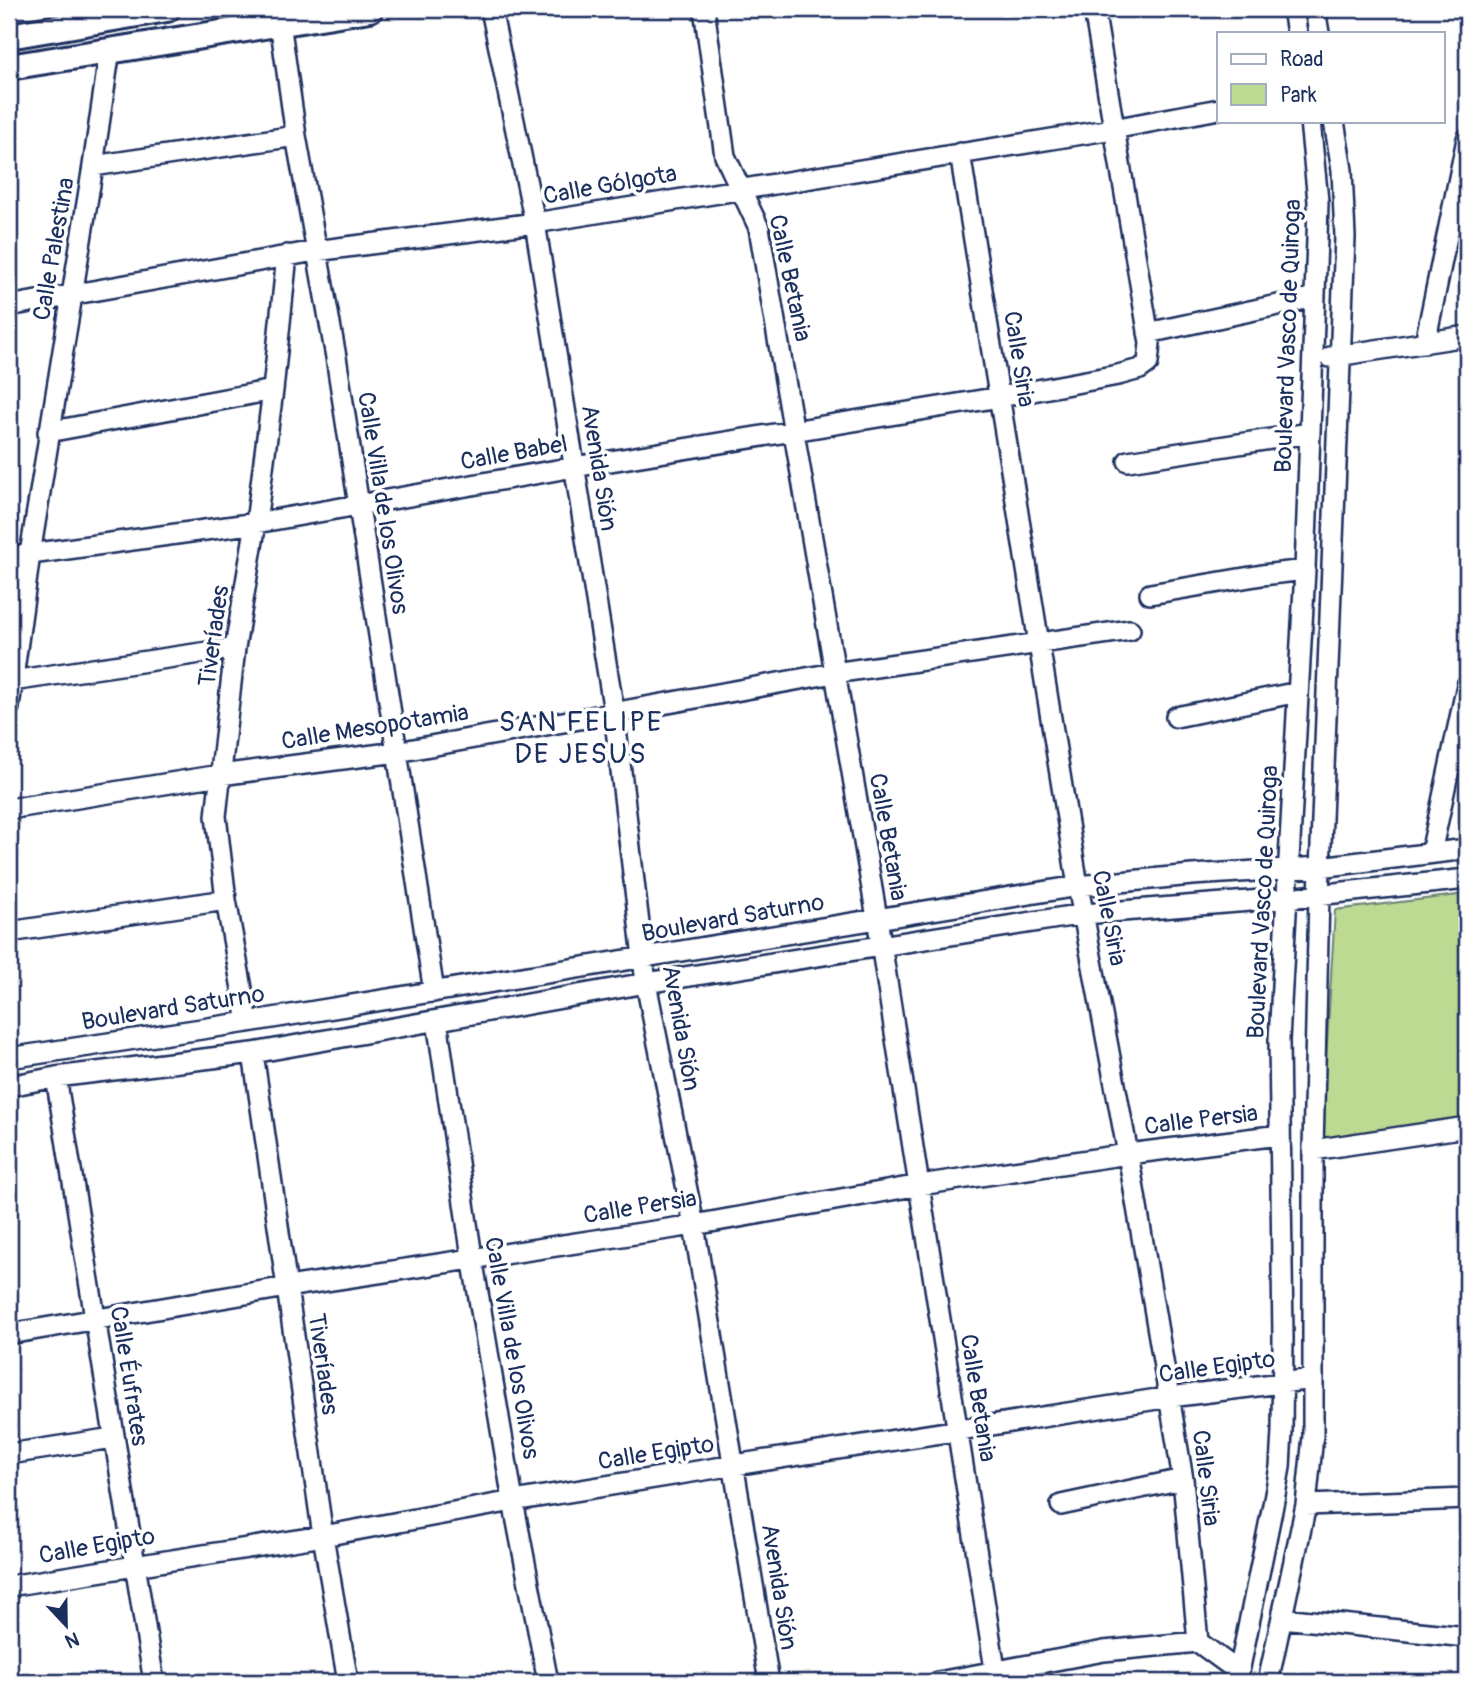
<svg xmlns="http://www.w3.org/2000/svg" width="1476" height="1691" viewBox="0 0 1476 1691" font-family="Pangolin,sans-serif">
<rect width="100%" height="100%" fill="#fff"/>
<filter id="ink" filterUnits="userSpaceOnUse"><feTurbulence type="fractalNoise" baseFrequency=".0143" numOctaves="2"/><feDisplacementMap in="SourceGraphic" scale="14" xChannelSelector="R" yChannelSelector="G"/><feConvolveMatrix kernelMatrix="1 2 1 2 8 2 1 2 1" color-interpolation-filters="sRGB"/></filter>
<g filter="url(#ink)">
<path fill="#bdda92" stroke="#6c8478" stroke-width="2" d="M1467,894v229l-146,20 14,-233z"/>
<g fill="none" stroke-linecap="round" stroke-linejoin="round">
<g stroke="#1b2f5e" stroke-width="24">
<path id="minor" d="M491,9l44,214 79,489 32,271 48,242 75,457
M704,9l21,147 34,72 118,690 120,764
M1293,9l4,24
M1315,9l4,24
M280,22l16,114 40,221 98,635
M960,153l118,733 50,268 55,325 15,163 41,30
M93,166l203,-30
M9,306l306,-55 220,-28 578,-94 106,-20
M1148,333l167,-36
M1425,343l42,-204
M1330,357l137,-21
M48,432l225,-42
M1128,461l182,-28
M9,557l247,-34 318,-56 426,-70 118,-22 22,-6 8,-6 2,-20 -56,-334
M1150,594l112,-19 43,-5
M12,681l223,-33
M9,707l21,-153 63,-388 17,-117
M1176,717l122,-25
M9,809l211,-34 177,-23 437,-79 296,-43
M1431,853l36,-168
M9,932l217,-32
M437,1021l35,236 41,244 35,181
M248,1022l-22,-122 -10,-84 19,-168 21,-125 17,-133 14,-135
M253,1053l70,483 25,146
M9,1058l239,-36 830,-136 114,-11 128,-8 147,-18
M56,1077l98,605
M9,1086l47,-9 197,-24 393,-70 438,-69 204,-16 179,-19
M1313,1150l154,-23
M9,1334l278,-47 407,-62 226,-40 208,-31 152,-19
M9,1454l104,-16
M1061,1505l122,-26
M1306,1505l161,-6
M9,1586l314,-50 190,-35 222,-36 435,-68 143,-18
M1282,1618l185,19
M938,1682l166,-31 94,-9
M1237,1682l37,-182 6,-33 2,-36 1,-93 -4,-298 26,-470 12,-331 1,-38 -8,-80
M1268,1682l38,-177 7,-69v-286l6,-255 26,-658 -3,-67 -8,-49"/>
</g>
<g stroke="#1b2f5e" stroke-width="30">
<path id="major" d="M9,36l158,-27
M9,67l361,-58"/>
</g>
<use href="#minor" stroke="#fff" stroke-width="19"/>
<use href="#major" stroke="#fff" stroke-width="24"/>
</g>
</g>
<g text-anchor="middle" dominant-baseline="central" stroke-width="7" stroke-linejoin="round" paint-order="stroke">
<g font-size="24" fill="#1b2f5e" stroke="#fff">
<text transform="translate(610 185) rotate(-10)">Calle Gólgota</text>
<text transform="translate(54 249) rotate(-80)">Calle Palestina</text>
<text transform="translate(790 278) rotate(78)">Calle Betania</text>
<text transform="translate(1288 336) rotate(-88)">Boulevard Vasco de Quiroga</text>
<text transform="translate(1019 359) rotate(81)">Calle Siria</text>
<text transform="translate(514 453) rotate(-10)">Calle Babel</text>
<text transform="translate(599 468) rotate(81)">Avenida Sión</text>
<text transform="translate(383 503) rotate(81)">Calle Villa de los Olivos</text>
<text transform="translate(214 636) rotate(-82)">Tiveríades</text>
<text transform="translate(375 727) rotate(-9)">Calle Mesopotamia</text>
<text transform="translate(888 837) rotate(80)">Calle Betania</text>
<text transform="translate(1263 902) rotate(-87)">Boulevard Vasco de Quiroga</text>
<text transform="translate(733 918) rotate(-10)">Boulevard Saturno</text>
<text transform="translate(1109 918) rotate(79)">Calle Siria</text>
<text transform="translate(173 1008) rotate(-9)">Boulevard Saturno</text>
<text transform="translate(681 1028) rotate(80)">Avenida Sión</text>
<text transform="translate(1201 1120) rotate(-7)">Calle Persia</text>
<text transform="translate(640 1207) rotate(-9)">Calle Persia</text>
<text transform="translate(512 1348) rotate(80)">Calle Villa de los Olivos</text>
<text transform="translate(323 1364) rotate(82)">Tiveríades</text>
<text transform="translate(1217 1367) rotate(-8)">Calle Egipto</text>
<text transform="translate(129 1376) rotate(81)">Calle Éufrates</text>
<text transform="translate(978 1398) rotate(81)">Calle Betania</text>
<text transform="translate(656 1453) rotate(-9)">Calle Egipto</text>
<text transform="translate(1206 1478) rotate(83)">Calle Siria</text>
<text transform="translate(97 1546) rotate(-10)">Calle Egipto</text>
<text transform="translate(779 1587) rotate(81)">Avenida Sión</text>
</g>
<g font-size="28" letter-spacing="2" fill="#1b2f5e" stroke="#fff">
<text x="581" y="722">SAN FELIPE<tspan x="581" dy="32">DE JESUS</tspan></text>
</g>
</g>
<rect width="1476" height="1691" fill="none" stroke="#fff" stroke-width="35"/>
<rect x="18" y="18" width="1441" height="1656" fill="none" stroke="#1b2f5e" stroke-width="2.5" filter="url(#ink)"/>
<rect x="1217" y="32" width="228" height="91" fill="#ffffff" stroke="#a4acbf" stroke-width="2"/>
<rect x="1231" y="54" width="35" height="10" fill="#ffffff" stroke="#a4acbf" stroke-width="2"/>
<text x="1280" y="66" font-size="21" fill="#1b2f5e">Road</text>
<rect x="1231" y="84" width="35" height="21" fill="#bdda92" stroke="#a4acbf" stroke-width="2"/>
<text x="1280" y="102" font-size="21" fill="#1b2f5e">Park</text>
<g transform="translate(66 1625) rotate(158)" stroke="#ffffff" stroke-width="5" paint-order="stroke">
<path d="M0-5L12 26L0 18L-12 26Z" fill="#1b2f5e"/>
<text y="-10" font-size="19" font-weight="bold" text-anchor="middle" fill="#1b2f5e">N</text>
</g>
</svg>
